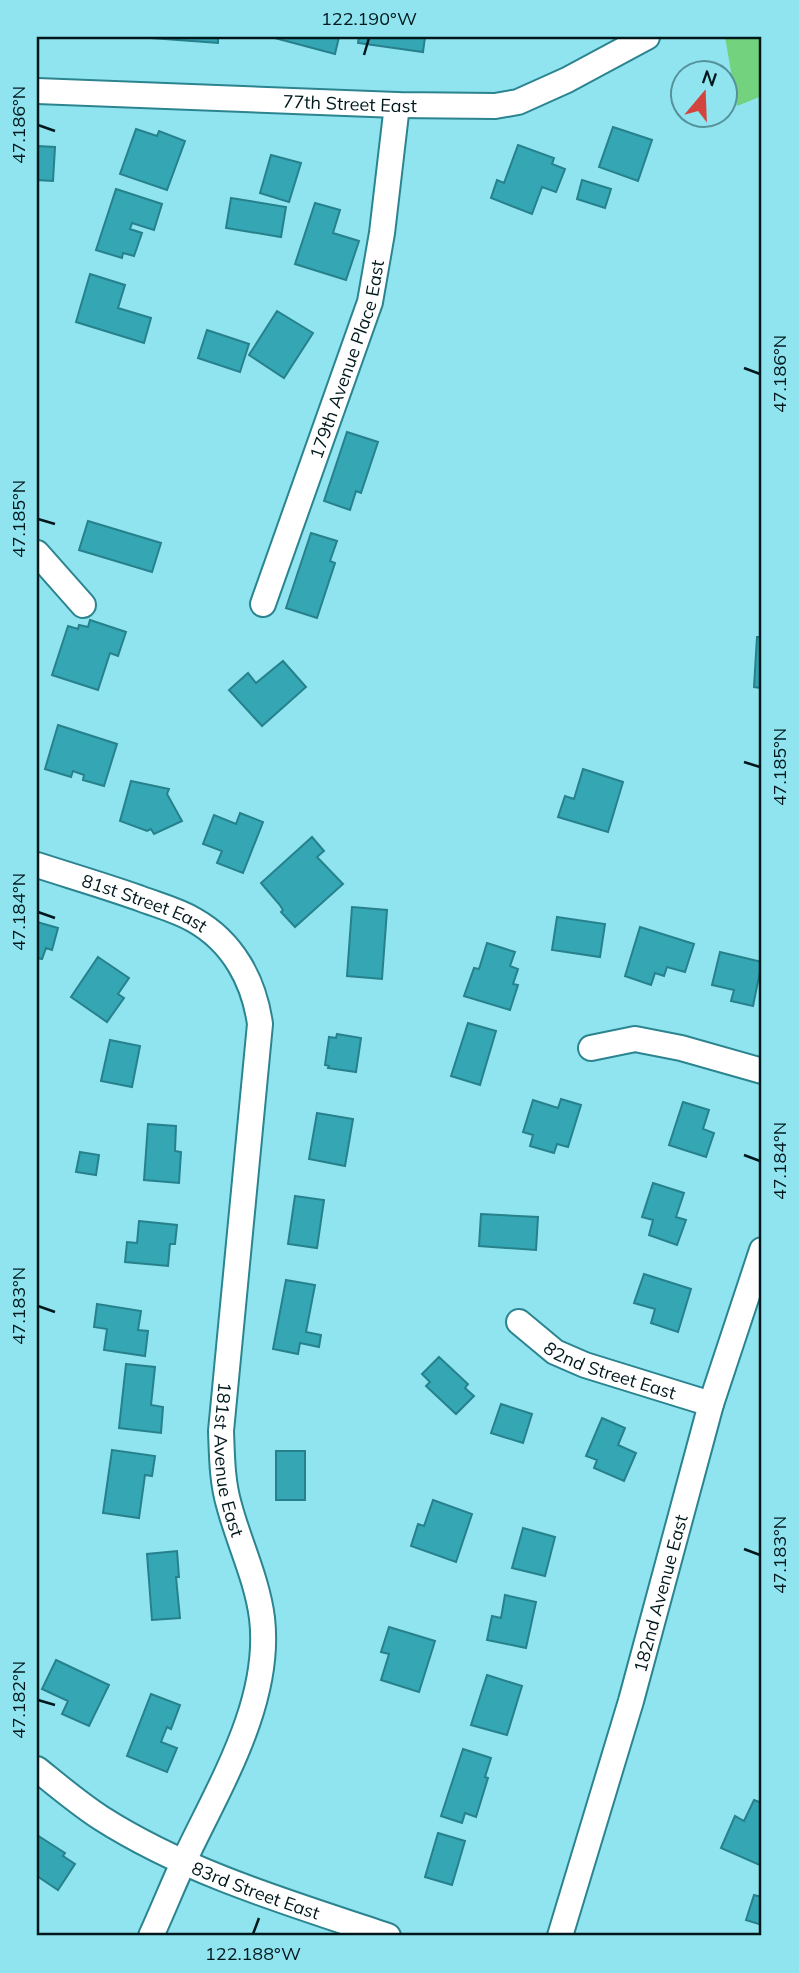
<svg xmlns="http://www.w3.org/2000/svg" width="799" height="1973" viewBox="0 0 799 1973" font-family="Mulish,sans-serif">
<rect width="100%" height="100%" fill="#8fe4ef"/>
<path fill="#72d27e" d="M725,37h37v59l-25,10z"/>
<path fill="#34a6b4" stroke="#27818c" stroke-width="2" d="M137,37h81v6z
M271,37h68l-4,17z
M359,37h66l-2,15 -65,-9z
M684,81v31h-3l-5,-30z
M613,127l39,13 -14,41 -39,-14z
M136,129l21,7 2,-5 26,10 -18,49 -47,-16z
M518,145l36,13 -2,6 13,5 -9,23 -14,-5 -10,27 -41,-16 6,-18 7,3z
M37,146l18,1 -2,34 -16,-1z
M271,155l30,8 -12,39 -29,-9z
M582,180l29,9 -6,19 -28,-9z
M116,189l46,15 -8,26 -22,-7 -2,6 12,4 -8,23 -11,-3 -1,5 -26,-8z
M231,198l55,9 -5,30 -55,-9z
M315,203l25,7 -7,23 26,8 -13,39 -51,-16z
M90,274l35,11 -7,23 33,10 -7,25 -68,-21z
M277,311l36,22 -29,45 -35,-23z
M207,330l42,14 -9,28 -42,-14z
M347,432l31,10 -17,51 -5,-2 -6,19 -26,-9z
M88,521l73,22 -9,29 -73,-22z
M311,533l26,8 -7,20 5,2 -18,55 -31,-10z
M90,620l36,12 -8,24 -8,-3 -12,37 -46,-15 16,-49 10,3 1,-4 9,2z
M757,637h5v51l-8,-1z
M283,661l23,26 -44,39 -33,-36 19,-17 8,10z
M58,725l59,19 -13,42 -21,-6 1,-5 -11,-4 -2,6 -26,-8z
M583,769l40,13 -15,50 -50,-15 7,-21 9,3z
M131,781l38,8 -2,5 15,27 -28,13 -3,-5 -4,2 -27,-10z
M240,813l23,9 -20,51 -26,-10 5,-12 -19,-7 11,-29 22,9z
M312,837l12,14 -7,6 26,27 -48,43 -14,-15 2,-2 -4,-6 -18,-21z
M352,907l35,3 -5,69 -35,-3z
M557,917l48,7 -5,33 -48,-7z
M37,922l21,6 -6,22 -6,-2 -4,11 -5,-1z
M640,927l54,17 -9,28 -18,-5 -3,9 -9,-3 -4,12 -26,-9z
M487,943l28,9 -5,14 8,3 -5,15 5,1 -8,25 -46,-14 10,-28 5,1z
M720,952l42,10 -9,44 -22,-5 3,-11 -22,-5z
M98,957l31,21 -11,16 6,4 -17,24 -36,-25z
M468,1023l28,8 -16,54 -29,-9z
M337,1034l24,4 -5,34 -28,-4 1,-2 -4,-1 4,-28 7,1z
M110,1040l30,6 -8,41 -31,-6z
M561,1099l20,6 -13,42 -11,-3 -3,9 -24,-7 3,-11 -10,-3 10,-32 25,8z
M683,1102l26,8 -6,19 11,4 -8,24 -37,-12z
M317,1113l36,6 -8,47 -36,-7z
M148,1124l28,2 -1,25 6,1 -2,31 -35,-3z
M80,1152l19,3 -3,20 -20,-3z
M653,1183l31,10 -8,24 10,3 -9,25 -28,-10 4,-15 -11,-3z
M295,1196l29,4 -7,48 -29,-4z
M481,1214l57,3 -2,33 -57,-4z
M139,1221l38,4 -2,19h-5l-2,22 -43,-4 2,-20 10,1z
M644,1274l47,15 -13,43 -27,-9 4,-14 -21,-6z
M286,1280l29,5 -9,47 15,3 -2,12 -19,-4 -2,11 -25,-5z
M97,1304l44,7 -3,19 10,1 -3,25 -41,-6 3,-21 -13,-2z
M439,1357l29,27 -3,4 9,8 -18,18 -30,-28 4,-4 -8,-8z
M126,1364l29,3 -4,38 12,2 -2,26 -42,-5z
M501,1404l31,10 -9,29 -32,-10z
M602,1418l23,10 -7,17 18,8 -12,28 -30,-13 3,-8 -11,-4z
M112,1450l43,6 -3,20 -7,-1 -6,43 -36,-5z
M276,1451h29v49h-29z
M433,1500l39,14 -16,48 -45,-16 7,-22 6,2z
M523,1528l32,9 -10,39 -33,-8z
M177,1551l2,26h-3l4,41 -28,2 -5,-66z
M505,1595l31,7 -10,46 -39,-8 5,-24 9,2z
M389,1627l46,14 -16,51 -38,-12 8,-26 -8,-2z
M56,1660l53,25 -20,41 -27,-12 6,-13 -26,-12z
M487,1675l35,11 -15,49 -36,-10z
M151,1694l29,11 -9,24 -4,-2 -6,15 16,6 -10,24 -40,-16z
M463,1749l28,9 -6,19 3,1 -12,39 -11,-4 -3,10 -21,-7z
M754,1800l8,3v63l-41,-18 14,-32 9,5z
M438,1833l27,8 -13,44 -27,-8z
M37,1835l28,18 -2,3 12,8 -17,26 -21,-14z
M754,1895l8,2v28l-16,-5z"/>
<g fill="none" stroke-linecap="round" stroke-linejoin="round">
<g stroke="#2b848f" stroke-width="28">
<g id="minor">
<path id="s1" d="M37,91l360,14 98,1 23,-4 49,-22 80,-43"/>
<path d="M37,553l46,52"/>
<path id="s2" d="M263,604l107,-302 12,-69 15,-128"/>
<path id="s3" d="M37,865c34,11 68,21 102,33 18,7 38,12 55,22 39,22 60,61 66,104l-39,407c1,25 1,50 8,74 10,38 28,74 33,113 10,85 -44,170 -79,245 -11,24 -21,49 -32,73"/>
<path d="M591,1048l44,-9 46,9 81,23"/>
<path id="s4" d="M519,1322l36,30 30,13 126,39"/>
<path id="s5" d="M37,1769c21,17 41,34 64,49 88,56 189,85 287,118"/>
<path id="s6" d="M560,1936l71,-235 80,-297 51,-154"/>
</g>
</g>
<use href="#minor" stroke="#fff" stroke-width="24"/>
</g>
<path fill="none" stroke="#00181c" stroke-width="2.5" d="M364,55l5,-17M38,125l17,6M744,368l16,6M38,519l17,5M744,762l16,5M38,912l17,6M744,1155l16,6M38,1306l17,6M744,1549l16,6M38,1700l17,5M253,1934l6,-16"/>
<g text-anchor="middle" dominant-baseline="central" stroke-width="5" stroke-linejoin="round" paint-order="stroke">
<g font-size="18" fill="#00181c" stroke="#8fe4ef">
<text stroke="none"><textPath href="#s1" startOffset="313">77th Street East</textPath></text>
<text stroke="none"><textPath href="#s2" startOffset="259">179th Avenue Place East</textPath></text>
<text stroke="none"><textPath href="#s3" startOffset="114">81st Street East</textPath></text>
<text stroke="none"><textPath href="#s4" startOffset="105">82nd Street East</textPath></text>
<text stroke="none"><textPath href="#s3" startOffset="732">181st Avenue East</textPath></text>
<text stroke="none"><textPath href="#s6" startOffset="357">182nd Avenue East</textPath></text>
<text stroke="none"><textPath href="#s5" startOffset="252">83rd Street East</textPath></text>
</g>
</g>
<rect width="799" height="1973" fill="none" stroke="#8fe4ef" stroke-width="77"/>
<g transform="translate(704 94) rotate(19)"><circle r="33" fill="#8fe4ef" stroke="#56929b" stroke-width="2"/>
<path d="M0-5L12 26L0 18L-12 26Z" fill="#d3443e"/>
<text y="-10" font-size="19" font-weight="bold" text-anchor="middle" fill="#00181c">N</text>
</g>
<rect x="38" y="38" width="722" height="1896" fill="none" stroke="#00181c" stroke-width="2.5"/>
<g font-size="18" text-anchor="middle" fill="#00181c">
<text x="369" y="25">122.190°W</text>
<text transform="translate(19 125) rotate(-90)" y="6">47.186°N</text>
<text transform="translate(780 374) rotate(-90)" y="6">47.186°N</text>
<text transform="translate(19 519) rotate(-90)" y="6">47.185°N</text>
<text transform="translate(780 767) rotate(-90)" y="6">47.185°N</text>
<text transform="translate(19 912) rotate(-90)" y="6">47.184°N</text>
<text transform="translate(780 1161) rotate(-90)" y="6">47.184°N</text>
<text transform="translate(19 1306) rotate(-90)" y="6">47.183°N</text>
<text transform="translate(780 1555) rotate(-90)" y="6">47.183°N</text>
<text transform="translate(19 1700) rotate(-90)" y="6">47.182°N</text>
<text x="253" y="1960">122.188°W</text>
</g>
</svg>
